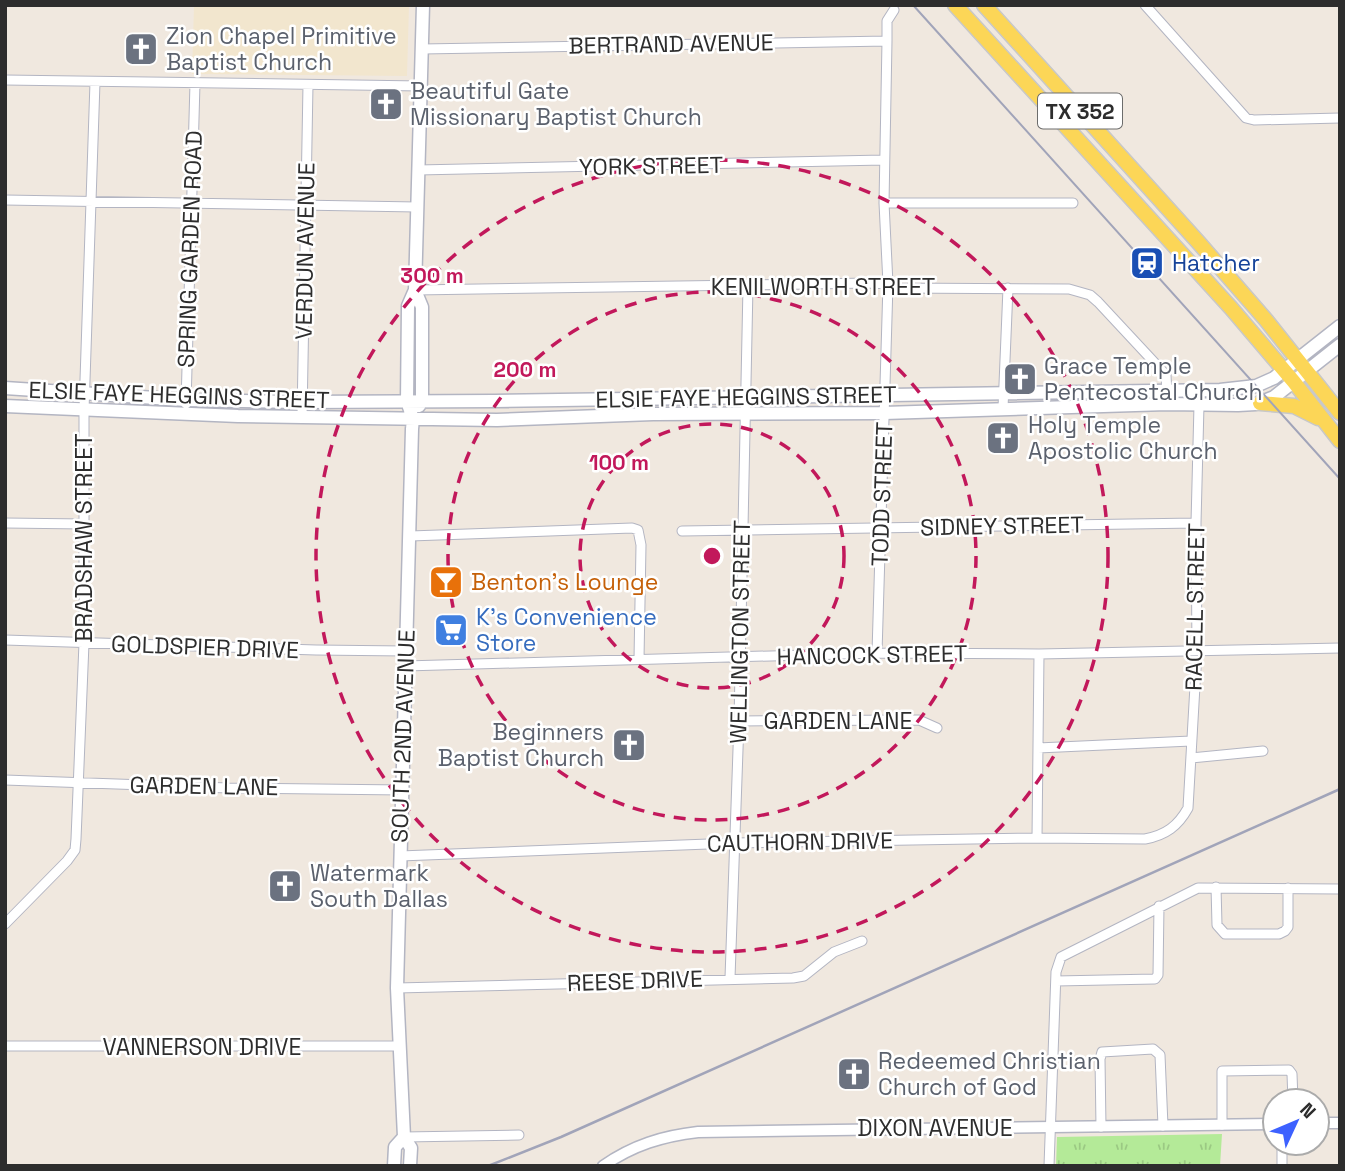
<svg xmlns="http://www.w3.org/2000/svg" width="1345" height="1171" viewBox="0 0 1345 1171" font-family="'Space Grotesk',sans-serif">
<defs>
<pattern id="park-tufts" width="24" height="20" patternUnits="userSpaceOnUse" patternTransform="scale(1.75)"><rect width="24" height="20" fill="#b4ea98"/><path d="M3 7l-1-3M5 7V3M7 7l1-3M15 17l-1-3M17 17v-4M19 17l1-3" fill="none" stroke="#9bc983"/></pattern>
</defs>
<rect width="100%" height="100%" fill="#f0e8df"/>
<path fill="#f2e6ce" d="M194,5h215l-2,71 -215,-2z"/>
<path fill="url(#park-tufts)" d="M1222,1134l-2,32h-164l1,-29z"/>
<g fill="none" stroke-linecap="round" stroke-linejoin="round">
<g stroke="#b3b5c2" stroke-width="11">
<path id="minor" d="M1145,5l101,113 8,2 86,-2
M422,49l465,-8v-20l7,-11
M5,80l416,6
M418,170l466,-10
M5,200l412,7
M884,203h189
M415,290l456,-7 17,1 9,4 172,1 21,6 8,7 68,73 1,19
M186,404l9,-321
M1003,408l5,-120
M302,417l6,-332
M5,523l80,1
M682,531l514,-8
M410,536l222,-8 6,2 3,15 -2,114
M5,640l311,10 89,1
M877,653l11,-369 -4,-81 3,-162
M405,666l472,-13 162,1 301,-6
M739,721l180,-1 18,8
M1038,748l153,-7
M1191,758l72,-7
M5,780l223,8 175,2
M1037,838l2,-184
M400,856l334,-13 303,-5 108,1c21,-4 33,-13 43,-31l9,-157 -1,-128 3,-118
M1216,887l1,38 8,9h54l6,-3 3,-4v-39
M5,924l62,-63 8,-11 1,-11 8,-196v-233l11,-328
M730,978l9,-257 9,-435
M1056,981l99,-2 3,-4 1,-69
M397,988l396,-10 11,-2 30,-24 28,-11
M5,1046h393
M1222,1125v-54l67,-1 3,4 1,27
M1101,1127l-1,-68 2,-7 51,-3 7,6 3,71
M404,1137l115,-2
M1049,1166l7,-194 5,-15 137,-69 142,1
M1282,1166v-23"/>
</g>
<g stroke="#b3b5c2" stroke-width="13">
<path id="tertiary" d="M1317,1123h23
M603,1166c30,-21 60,-30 95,-34l577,-8"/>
</g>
<g stroke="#b3b5c2" stroke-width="15">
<path id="secondary" d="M415,290l7,17v94l-3,5
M5,388l181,12 116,2 193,-1 725,-11 36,-4 18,-8 66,-52
M5,406l233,10 259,4 156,-6 231,-1 283,-9 71,1 18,-1 18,-7 66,-52
M394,1166l1,-19 9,-10
M410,1166l1,-18 -7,-11 -7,-149 15,-559 1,-10 -6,-18 1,-95 7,-16 8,-285"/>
</g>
<g stroke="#c8c8c8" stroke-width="17">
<path id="primary" d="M955,5l276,303 63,74 46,59
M984,5l215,238 67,77 74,93
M1260,403l34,3 24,12"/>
</g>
<use href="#minor" stroke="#fff" stroke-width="9"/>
<use href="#tertiary" stroke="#fff" stroke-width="10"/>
<use href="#secondary" stroke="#fff" stroke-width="12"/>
<use href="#primary" stroke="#fcd657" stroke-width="14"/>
<path stroke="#a1a4b9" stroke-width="2" d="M913,5l427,474"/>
<path stroke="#a1a4b9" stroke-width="2.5" d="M488,1166l73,-29 779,-348"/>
</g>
<g fill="none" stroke="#c2185b" stroke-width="3.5" stroke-dasharray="12 9">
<circle cx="712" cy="556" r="132"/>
<circle cx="712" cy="556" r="264"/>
<circle cx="712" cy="556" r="396"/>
</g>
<defs>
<g id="church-square" transform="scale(1.75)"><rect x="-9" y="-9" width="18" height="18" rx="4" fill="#6b7280" stroke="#fff"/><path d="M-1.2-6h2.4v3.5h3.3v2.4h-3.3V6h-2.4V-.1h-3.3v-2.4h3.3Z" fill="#fff"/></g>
<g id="station-square" transform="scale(1.75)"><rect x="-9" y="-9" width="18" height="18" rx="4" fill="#1a4fb4" stroke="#fff"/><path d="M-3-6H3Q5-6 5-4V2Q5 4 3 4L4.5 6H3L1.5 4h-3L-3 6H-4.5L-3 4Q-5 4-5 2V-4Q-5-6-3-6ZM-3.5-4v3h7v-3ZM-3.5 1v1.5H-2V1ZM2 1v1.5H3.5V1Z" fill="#fff"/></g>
<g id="bar-square" transform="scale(1.75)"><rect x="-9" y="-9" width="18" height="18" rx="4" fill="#e8710a" stroke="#fff"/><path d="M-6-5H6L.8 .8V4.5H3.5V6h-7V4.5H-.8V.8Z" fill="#fff"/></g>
<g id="supermarket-square" transform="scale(1.75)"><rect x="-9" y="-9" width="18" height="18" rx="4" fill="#3f7fe0" stroke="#fff"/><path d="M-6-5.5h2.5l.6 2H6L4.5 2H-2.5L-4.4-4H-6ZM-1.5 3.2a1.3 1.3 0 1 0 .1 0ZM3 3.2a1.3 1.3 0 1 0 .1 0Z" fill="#fff"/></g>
</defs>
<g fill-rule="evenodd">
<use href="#church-square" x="141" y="49"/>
<use href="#church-square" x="386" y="104"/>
<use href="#station-square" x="1147" y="263"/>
<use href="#church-square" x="1020" y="379"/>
<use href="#church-square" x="1003" y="438"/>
<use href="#bar-square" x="446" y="582"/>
<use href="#supermarket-square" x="451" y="630"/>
<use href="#church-square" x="629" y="745"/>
<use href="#church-square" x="285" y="886"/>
<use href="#church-square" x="854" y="1074"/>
</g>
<g text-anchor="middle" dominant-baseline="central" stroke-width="5" stroke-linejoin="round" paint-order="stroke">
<rect fill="#fff" stroke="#6c6c6c" stroke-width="2" x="1038" y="93.5" width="84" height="35" rx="5"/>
<g font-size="21" font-weight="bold" fill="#2d2d2d">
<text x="1080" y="111">TX 352</text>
</g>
<g font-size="23" fill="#5b616d" stroke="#fff" text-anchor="start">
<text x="166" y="36">Zion Chapel Primitive<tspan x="166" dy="26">Baptist Church</tspan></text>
<text x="410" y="91">Beautiful Gate<tspan x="410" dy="26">Missionary Baptist Church</tspan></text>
<text x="1044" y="366">Grace Temple<tspan x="1044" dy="26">Pentecostal Church</tspan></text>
<text x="1028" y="425">Holy Temple<tspan x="1028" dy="26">Apostolic Church</tspan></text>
<text x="604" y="732" text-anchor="end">Beginners<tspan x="604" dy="26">Baptist Church</tspan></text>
<text x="310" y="873">Watermark<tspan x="310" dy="26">South Dallas</tspan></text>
<text x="878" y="1061">Redeemed Christian<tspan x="878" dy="26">Church of God</tspan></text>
</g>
<g font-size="23" fill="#2d2d2d" stroke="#fff">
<text transform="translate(671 44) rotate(-1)">BERTRAND AVENUE</text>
<text transform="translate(651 166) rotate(-1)">YORK STREET</text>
<text transform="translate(190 249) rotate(-88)">SPRING GARDEN ROAD</text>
<text transform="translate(305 251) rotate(-89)">VERDUN AVENUE</text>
<text x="823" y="287">KENILWORTH STREET</text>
<text transform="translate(179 395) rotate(2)">ELSIE FAYE HEGGINS STREET</text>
<text transform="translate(746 397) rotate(-1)">ELSIE FAYE HEGGINS STREET</text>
<text transform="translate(882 494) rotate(-88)">TODD STREET</text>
<text transform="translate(1002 526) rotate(-1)">SIDNEY STREET</text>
<text transform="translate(84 538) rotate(-90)">BRADSHAW STREET</text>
<text transform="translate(1195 607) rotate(-89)">RACELL STREET</text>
<text transform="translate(740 632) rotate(-89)">WELLINGTON STREET</text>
<text transform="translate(205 647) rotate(2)">GOLDSPIER DRIVE</text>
<text transform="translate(872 655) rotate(-1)">HANCOCK STREET</text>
<text x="838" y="721">GARDEN LANE</text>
<text transform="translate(403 736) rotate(-88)">SOUTH 2ND AVENUE</text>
<text transform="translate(204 786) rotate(1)">GARDEN LANE</text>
<text transform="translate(800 842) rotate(-1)">CAUTHORN DRIVE</text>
<text transform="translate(635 981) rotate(-2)">REESE DRIVE</text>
<text x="202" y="1047">VANNERSON DRIVE</text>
<text x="935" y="1128">DIXON AVENUE</text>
</g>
<g font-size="23" fill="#164399" stroke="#fff" text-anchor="start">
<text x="1172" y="263">Hatcher</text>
</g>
<g font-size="23" fill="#c56008" stroke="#fff" text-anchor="start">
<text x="471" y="582">Benton's Lounge</text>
</g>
<g font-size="23" fill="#366cbe" stroke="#fff" text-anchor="start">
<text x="476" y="617">K's Convenience<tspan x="476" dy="26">Store</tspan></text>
</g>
</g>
<circle cx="712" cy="556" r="10" fill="#c2185b" stroke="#fff" stroke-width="3.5"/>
<g font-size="21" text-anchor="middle" font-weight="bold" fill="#c2185b" stroke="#fff" stroke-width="5" stroke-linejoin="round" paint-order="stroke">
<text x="432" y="283">300 m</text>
<text x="525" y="377">200 m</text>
<text x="619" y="470">100 m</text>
</g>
<rect width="1345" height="1171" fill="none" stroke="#2d2d2d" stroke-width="14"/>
<g transform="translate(1296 1122) rotate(46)"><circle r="33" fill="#ffffff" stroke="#ababab" stroke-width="2"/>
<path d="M0-5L12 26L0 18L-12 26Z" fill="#3d61ff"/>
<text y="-10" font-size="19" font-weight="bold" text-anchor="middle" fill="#2d2d2d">N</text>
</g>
</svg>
